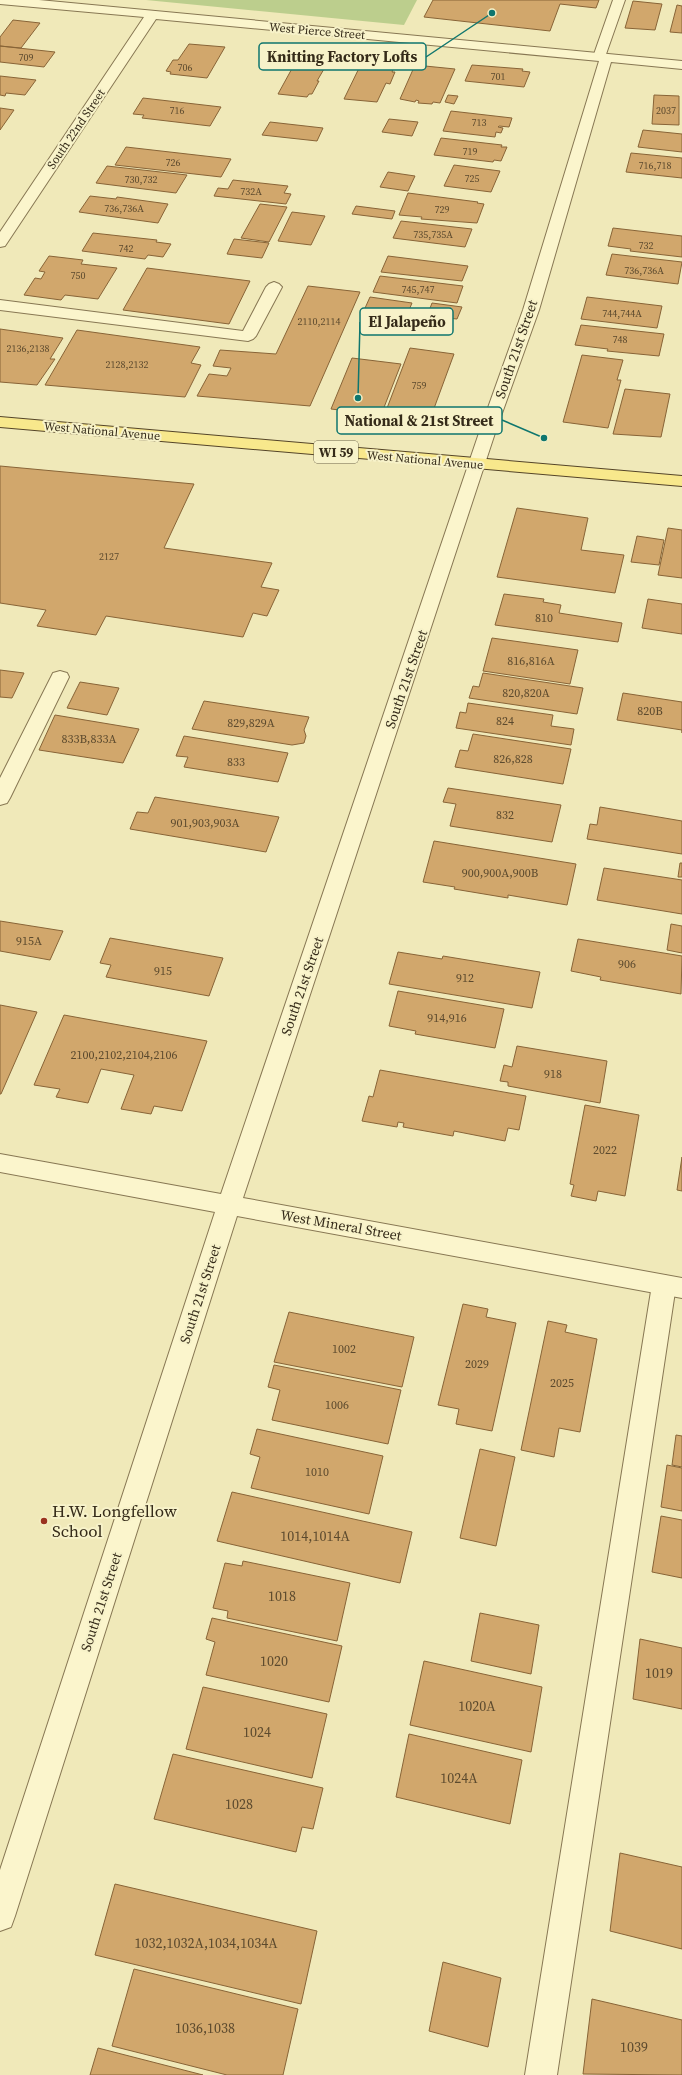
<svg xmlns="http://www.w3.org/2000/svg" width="682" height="2075" viewBox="0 0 682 2075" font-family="'Source Serif 4',serif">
<rect width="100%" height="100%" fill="#f0e9b9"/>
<path fill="#bcce8d" d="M146,0h271l-13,25z"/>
<path fill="#d1a76c" stroke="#886437" d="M433,0h166l-3,8 -36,-4 -10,27 -126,-14z
M633,1l29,3 -7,26 -30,-2z
M677,5l5,1v27l-12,-1z
M13,20l27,3 -19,25 -21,-2v-9z
M189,44l36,3 -18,31 -37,-4 1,-2 -5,-1 7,-11h5z
M0,46l55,6 -11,15 -44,-5z
M300,54l31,3 -14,24h2l-7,13h-3l-2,3 -29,-3z
M362,62l33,3 -3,7h3l-5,12 -4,-1 -9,19 -33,-3z
M415,65l40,4 -15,34 -7,-1 -1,2 -14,-1 1,-2 -3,-1 -1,2 -15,-3z
M472,65l51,4 -1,2 8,1 -6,15 -59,-6z
M0,76l36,4 -11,15 -19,-2 -1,3 -5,-1z
M448,95l10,1 -4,8 -9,-2z
M654,95l25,1v29l-27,-1z
M143,98l78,9 -11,19 -68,-8 2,-3 -11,-1z
M0,108l14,2 -14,20z
M451,111l61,7 -3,9 -10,-1 -1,1 5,1 -2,5 -5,-1 -1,5 -52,-6z
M389,119l29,3 -6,14 -30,-4z
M270,122l53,6 -6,13 -55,-6z
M643,130l39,4v18l-44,-5z
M441,138l61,7 -1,2h6l-6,14 -7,-1 -1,2 -59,-7z
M126,147l105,12 -10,18 -106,-12z
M631,153l51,5v20l-56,-6z
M454,165l46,6 -9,21 -47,-6z
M107,166l80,9 -11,18 -80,-10z
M388,172l27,4 -7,15 -28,-4z
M233,180l55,6 -4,7 7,1 -5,10 -72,-8 4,-8 10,1z
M408,193l70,9 -1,1 7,1 -7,19 -56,-4 1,-2 -23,-2z
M90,196l26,3 1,-2 51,7 -10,19 -79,-11z
M260,204l27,3 -18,35 -28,-4z
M356,206l39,5 -3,8 -40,-5z
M292,212l33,4 -14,29 -33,-4z
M401,221l71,8 -7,18 -72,-9z
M613,228l69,8v21l-52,-6 1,-2 -23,-3z
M93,233l64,7 -1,2 15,2 -8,13 -15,-2 -3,4 -63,-8z
M234,239l35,4 -7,15 -35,-4z
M612,254l70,8 -4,22 -72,-9z
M49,256l34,4 -2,4 36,4 -19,31 -33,-4 -4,5 -37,-5 11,-17 6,1 4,-7 -6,-1z
M388,256l80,10 -6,15 -81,-9z
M147,268l103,13 -21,43 -106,-14z
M380,276l83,10 -6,17 -84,-11z
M308,286l52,6 -50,114 -113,-10 12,-22 18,2 4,-8 -18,-2 7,-16 56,4z
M370,297l42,6 -8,19 -43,-5z
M587,297l75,9 -5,22 -76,-9z
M432,303l30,4 -5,12 -30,-3z
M581,325l83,9 -5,22 -52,-5 1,-2 -33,-4z
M0,329l63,9 -13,21h5l-18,26 -37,-3z
M77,330l123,17 -9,16 10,2 -16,32 -140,-12z
M410,348l44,6 -25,68 -45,-6z
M582,355l41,5 -6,20h4l-13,48 -45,-6z
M352,358l49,6 -20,51 -50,-6z
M625,389l45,5 -9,43 -48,-3z
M0,466l194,18 -30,64 108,15 -11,24 18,3 -12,26 -14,-3 -10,24 -137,-21 -10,19 -59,-9 9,-16 -46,-7z
M517,508l71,10 -7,32 43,5 -9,38 -118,-16z
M668,528l14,2v48l-24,-3z
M637,536l27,4 -5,25 -28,-3z
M504,594l40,5 -1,3 18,3 -2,8 63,10 -4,19 -123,-17z
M648,599l34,5v30l-40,-6z
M492,638l86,12 -8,34 -87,-13z
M0,670l24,3 -12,25 -12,-1z
M483,673l100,15 -6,26 -108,-16 4,-12 6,1z
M80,682l39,6 -12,27 -40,-7z
M623,693l59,9v31v-3l-65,-10z
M204,701l105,16 -5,13 2,6 -2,7 -12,2 -100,-16z
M468,703l85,12 -2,11 23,3 -3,16 -115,-17 4,-16 6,1z
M55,715l84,14 -16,34 -84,-13z
M473,734l98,15 -8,35 -108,-17 5,-17 8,1z
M184,736l104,17 -10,29 -94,-15 4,-10 -12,-1z
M448,788l113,17 -9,37 -102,-16 6,-22 -13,-2z
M155,797l124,20 -13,35 -136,-23 7,-17 11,1z
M600,807l82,14v33l-95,-15 3,-15 7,1z
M434,841l142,23 -9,41 -59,-10v3l-54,-9 1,-2 -32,-5z
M680,863h2v14h-4z
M604,868l78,12v34l-85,-14z
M0,921l63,10 -13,29 -50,-9z
M671,924l11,2v27l-15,-3z
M110,938l113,20 -14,38 -103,-19 5,-12 -11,-2z
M578,939l104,17 -1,38 -81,-14 1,-3 -30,-6z
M398,952l44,7 1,-3 97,16 -8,36 -143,-24z
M398,991l106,18 -9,39 -80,-14 1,-3 -27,-5z
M0,1005l37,7 -36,82h-1z
M64,1015l143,26 -25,70 -28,-5 -3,8 -30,-5 13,-34 -33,-6 -13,34 -32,-6 4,-8 -26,-4z
M517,1046l90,15 -7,42 -92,-17v-4l-8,-1 4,-16 8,2z
M380,1070l146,26 -7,34 -11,-2 -3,13 -51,-10 -1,5 -50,-9 1,-4 -6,-1 -1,5 -35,-6 7,-25 4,1z
M585,1105l54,10 -14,81 -27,-5 -2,10 -25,-5 3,-11 -4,-1z
M682,1157v34l-5,-1z
M463,1304l25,5 -2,8 30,6 -24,108 -36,-7 3,-15 -21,-4z
M289,1312l125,25 -12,50 -128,-25z
M548,1321l19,4 -2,7 32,7 -17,93 -21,-4 -5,29 -33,-7z
M274,1365l127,25 -13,54 -116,-24 8,-30 -12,-3z
M257,1429l126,27 -14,58 -118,-26 9,-31 -10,-3z
M676,1435l6,1v31l-10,-2z
M480,1449l35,8 -19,89 -36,-8z
M667,1465l15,3v43l-21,-4z
M232,1492l180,40 -12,51 -183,-42z
M661,1516l21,4v58l-30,-6z
M243,1561l107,22 -13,58 -110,-23 1,-7 -15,-3 12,-45 17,3z
M480,1613l59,12 -8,49 -60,-13z
M212,1618l130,28 -13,56 -123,-27 9,-33 -9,-3z
M640,1639l42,9v61l-49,-10z
M424,1661l118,26 -11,65 -121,-27z
M203,1687l124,27 -15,64 -126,-29z
M409,1734l113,26 -12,64 -114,-27z
M173,1754l150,34 -10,41 -11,-2 -6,25 -142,-33z
M620,1853l62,14v82l-72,-18z
M115,1884l202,47 -16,73 -206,-49z
M443,1962l58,16 -13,69 -59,-16z
M134,1969l164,40 -15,66h-56l-115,-29z
M592,1999l90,21v55l-99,-1z
M98,2048l105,27h-113z"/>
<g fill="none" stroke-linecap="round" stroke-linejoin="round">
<g stroke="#877753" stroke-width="2">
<path id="service" d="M613,0h12l-20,57 -1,3h-10l-1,-3z
M274,282l5,2 3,3 -26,49 -3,3 -5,2 -248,-31v-10l243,31 23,-44 3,-3z
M60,671l7,2 2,4 -59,121 -3,5 -7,2v-27l51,-101 2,-4z
M664,1275l9,3 3,7 -119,790h-32l127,-790 3,-7z"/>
</g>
<g stroke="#877753" stroke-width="2">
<path id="minor" d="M0,0h39l643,61v8l-71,-7 -72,248 -43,120 -253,768 439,80v20l-445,-82 -222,700 -4,11 -11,4v-61l215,-658 -215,-40v-18l221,40 259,-764 43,-120 76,-249 -443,-42 -149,224 -2,3 -5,1v-15l144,-215 -144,-13z"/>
</g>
<g stroke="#544428" stroke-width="2">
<path id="primary" d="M0,417l682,59v10l-682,-59z"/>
</g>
<use href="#service" fill="#fbf5cc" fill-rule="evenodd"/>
<use href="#minor" fill="#fbf5cc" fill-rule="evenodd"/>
<use href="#primary" fill="#f8e88c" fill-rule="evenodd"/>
</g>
<circle fill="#9a321f" stroke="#f7f2c9" stroke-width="1.5" cx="44" cy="1521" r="4"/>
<g text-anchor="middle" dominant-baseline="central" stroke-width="4" stroke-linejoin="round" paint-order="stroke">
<g font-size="10" fill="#5c4a2e">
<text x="26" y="57">709</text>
<text x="185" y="67">706</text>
<text x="498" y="76">701</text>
<text x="177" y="110">716</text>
<text x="666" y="110">2037</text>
<text x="479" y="122">713</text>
<text x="470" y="151">719</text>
<text x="173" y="162">726</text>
<text x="655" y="165">716,718</text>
<text x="472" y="178">725</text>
<text x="141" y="179">730,732</text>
<text x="251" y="191">732A</text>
<text x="124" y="208">736,736A</text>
<text x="442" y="209">729</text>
<text x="433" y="234">735,735A</text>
<text x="646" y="245">732</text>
<text x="126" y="248">742</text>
<text x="644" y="270">736,736A</text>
<text x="78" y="275">750</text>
<text x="418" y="289">745,747</text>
<text x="622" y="313">744,744A</text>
<text x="319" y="321">2110,2114</text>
<text x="620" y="339">748</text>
<text x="28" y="348">2136,2138</text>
<text x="127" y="364">2128,2132</text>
<text x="419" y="385">759</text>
<text x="109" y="556">2127</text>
</g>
<g font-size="12" fill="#352b19" stroke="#f7f2c9">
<text transform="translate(317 31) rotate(5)">West Pierce Street</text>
<text transform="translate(76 129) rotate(-56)">South 22nd Street</text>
<text transform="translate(102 431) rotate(5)">West National Avenue</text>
<text transform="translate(425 460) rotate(5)">West National Avenue</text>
</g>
<g font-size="12" fill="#5c4a2e">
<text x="544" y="618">810</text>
<text x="531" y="661">816,816A</text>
<text x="526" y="693">820,820A</text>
<text x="650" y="711">820B</text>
<text x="505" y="721">824</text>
<text x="251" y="723">829,829A</text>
<text x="89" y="739">833B,833A</text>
<text x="513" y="759">826,828</text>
<text x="236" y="762">833</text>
<text x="505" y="815">832</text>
<text x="205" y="823">901,903,903A</text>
<text x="500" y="873">900,900A,900B</text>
<text x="29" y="941">915A</text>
<text x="627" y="964">906</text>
<text x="163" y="971">915</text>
<text x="465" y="978">912</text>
<text x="447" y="1018">914,916</text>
<text x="124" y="1055">2100,2102,2104,2106</text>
<text x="553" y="1074">918</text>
<text x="605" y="1150">2022</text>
<text x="344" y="1349">1002</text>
<text x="477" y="1364">2029</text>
<text x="562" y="1383">2025</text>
<text x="337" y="1405">1006</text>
<text x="317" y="1472">1010</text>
</g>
<rect fill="#f7f2c9" stroke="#6f674e" stroke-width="1" x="314" y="441" width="44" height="22" rx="3"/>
<g font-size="13" font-weight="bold" fill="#352b19">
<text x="336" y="452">WI 59</text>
</g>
<g font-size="14" fill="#352b19" stroke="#f7f2c9">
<text transform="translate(516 349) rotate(-71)">South 21st Street</text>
<text transform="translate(406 679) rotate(-71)">South 21st Street</text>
<text transform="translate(302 986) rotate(-71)">South 21st Street</text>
<text transform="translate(341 1225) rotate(10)">West Mineral Street</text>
<text transform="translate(200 1294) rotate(-72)">South 21st Street</text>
<text transform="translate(101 1602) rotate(-72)">South 21st Street</text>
</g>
<g font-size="14" fill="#5c4a2e">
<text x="315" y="1536">1014,1014A</text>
<text x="282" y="1596">1018</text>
<text x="274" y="1661">1020</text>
<text x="659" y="1673">1019</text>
<text x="477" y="1706">1020A</text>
<text x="257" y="1732">1024</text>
<text x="459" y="1778">1024A</text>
<text x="239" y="1804">1028</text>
<text x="206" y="1943">1032,1032A,1034,1034A</text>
<text x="205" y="2028">1036,1038</text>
<text x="634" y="2047">1039</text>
</g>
<g font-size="17" fill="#352b19" stroke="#f7f2c9" text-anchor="start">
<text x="52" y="1511">H.W. Longfellow<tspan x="52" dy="20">School</tspan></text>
</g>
</g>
<path fill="none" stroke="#0f766e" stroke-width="1.5" d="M492 13L426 57M358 398L360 322M544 438L502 420"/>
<g fill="#0f766e" stroke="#f7f2c9" stroke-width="1.5">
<circle cx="492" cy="13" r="4"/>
<circle cx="358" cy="398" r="4"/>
<circle cx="544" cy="438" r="4"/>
</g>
<g fill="#f7f2c9" stroke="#0f766e" stroke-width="1.5">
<rect x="259" y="43" width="167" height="27" rx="4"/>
<rect x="360" y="308" width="93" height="27" rx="4"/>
<rect x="337" y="407" width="165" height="27" rx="4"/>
</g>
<g font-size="15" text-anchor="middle" font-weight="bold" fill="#352b19">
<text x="342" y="62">Knitting Factory Lofts</text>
<text x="407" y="327">El Jalapeño</text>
<text x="419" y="426">National &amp; 21st Street</text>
</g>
</svg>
